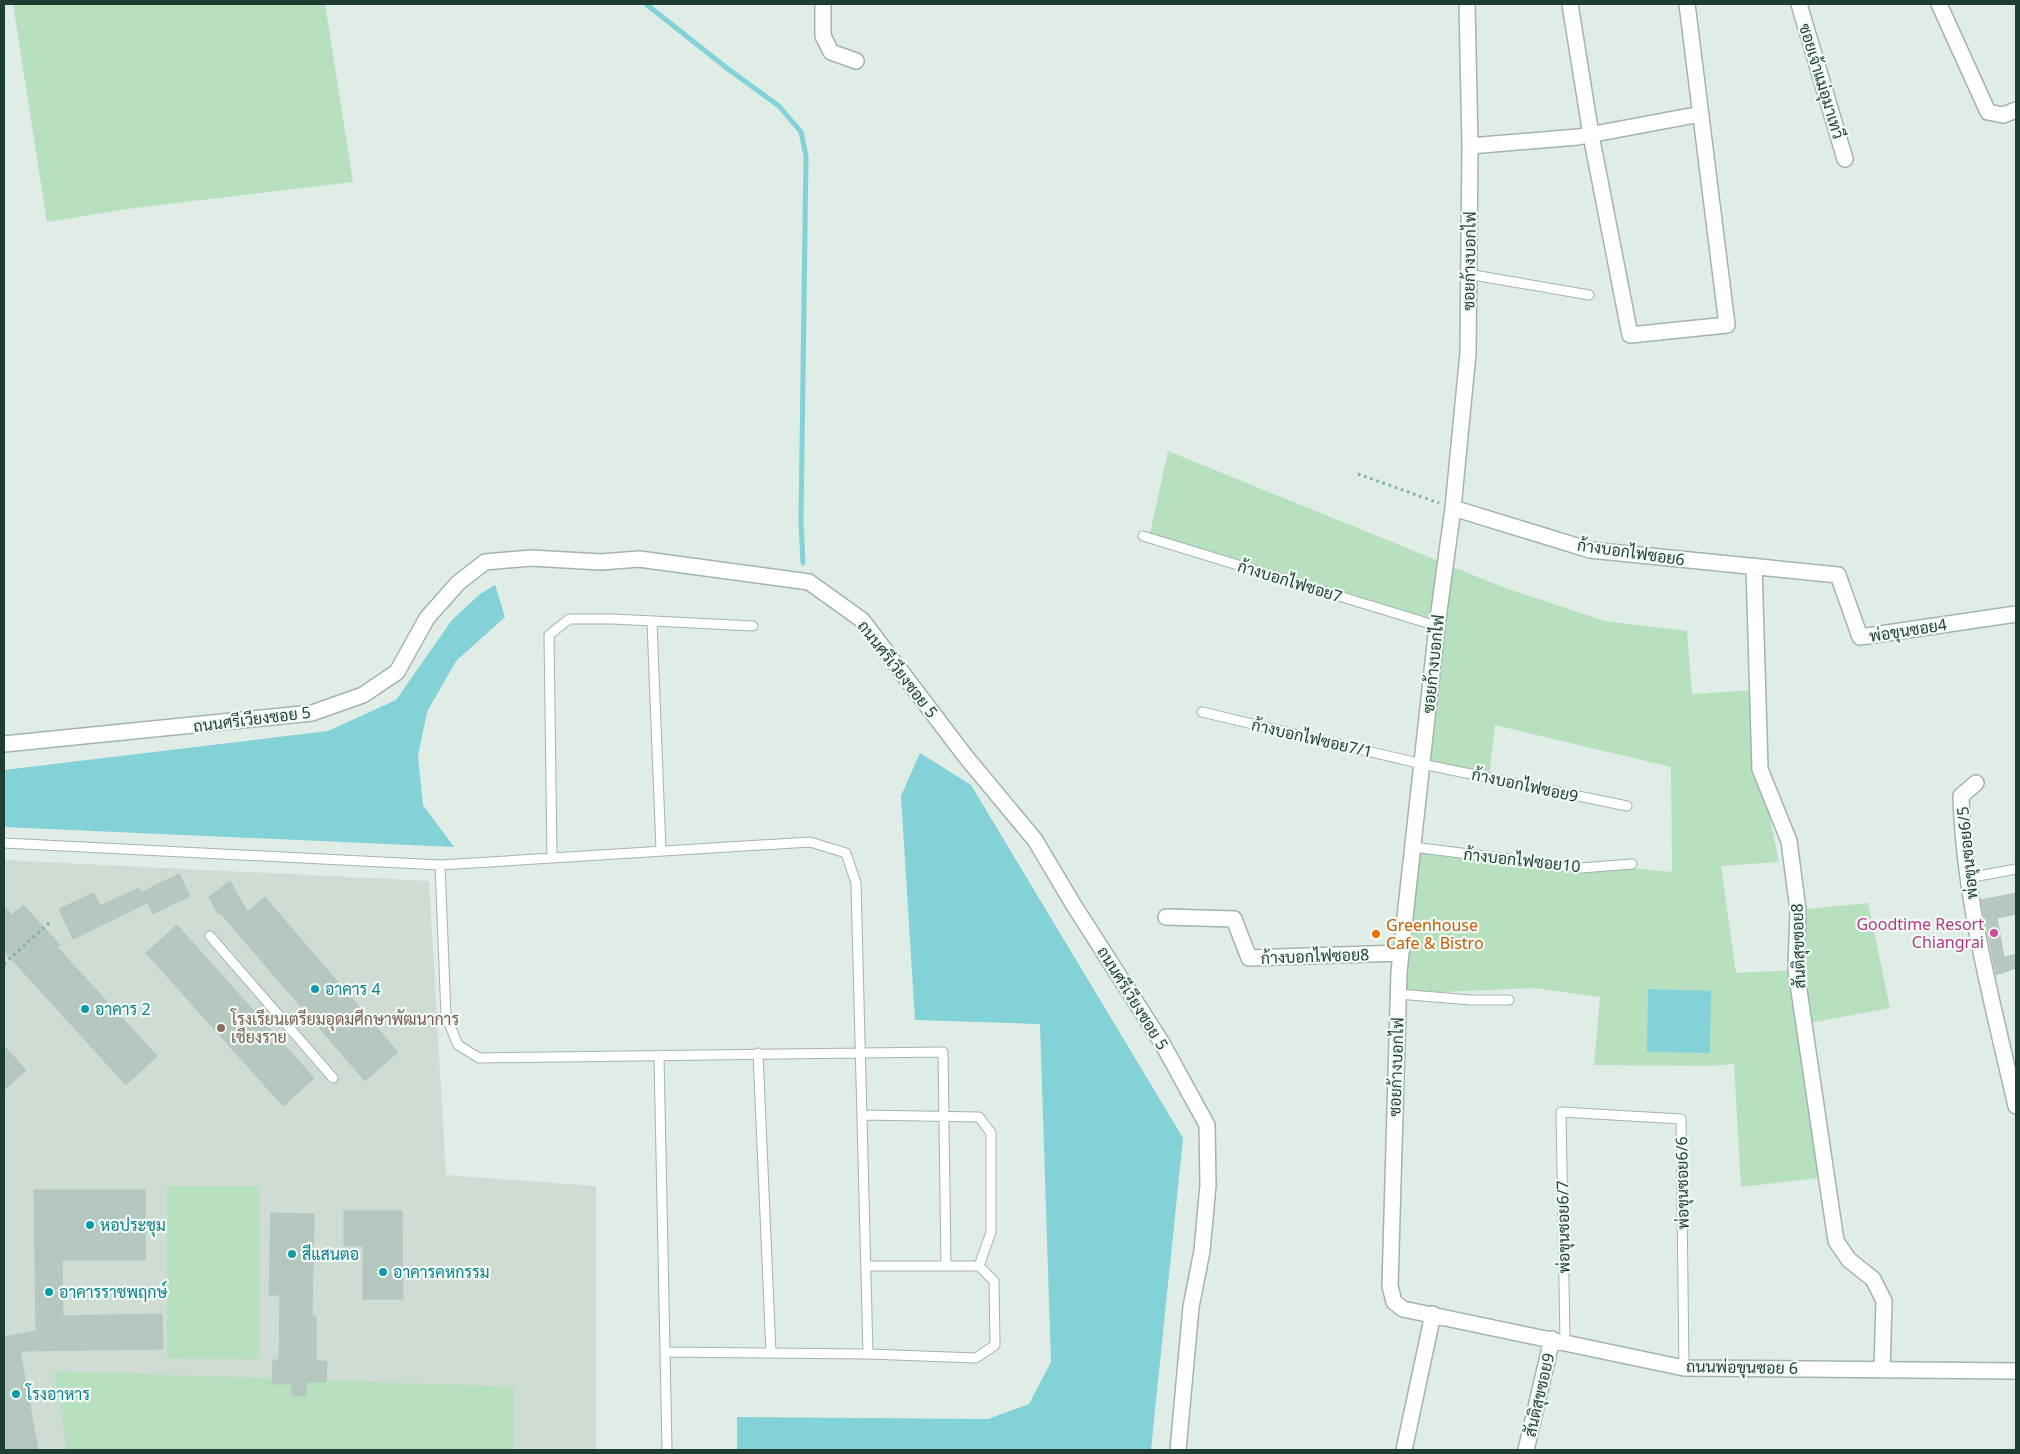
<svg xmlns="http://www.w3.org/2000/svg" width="2020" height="1454" viewBox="0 0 2020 1454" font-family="'Noto Sans',Sarabun,sans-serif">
<rect width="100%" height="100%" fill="#e0ece6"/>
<path fill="#cedcd4" d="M4,860l425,21 17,294 150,11v264h-592z"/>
<path fill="#b6e0be" d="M13,4h312l28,178 -226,27 -80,13z
M1168,451l337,137 99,33 83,10 5,63 65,-4 3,79 19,93 -58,4 15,107 60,-3 2,-60 70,-7 22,105 -86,16 22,153 -85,10 -7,-123 -27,2 -113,-1 6,-68 -66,-9 -136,6 15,-147 259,25 -1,-105 -176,-42 -6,53 -67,-14 15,-138 -288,-88z
M167,1186h93v173l-93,-1z
M54,1371l460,16v63h-447z"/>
<path fill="#82d2d7" d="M495,585l10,32 -49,44 -29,51 -9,43 5,50 31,42 -450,-20v-57l324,-39 68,-31 56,-80 28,-26z
M920,753l51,32 212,353 -32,312h-414v-33l251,2 41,-15 22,-42 -11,-338 -125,-4 -14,-224z
M1648,989l63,2 -1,62 -63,-1z"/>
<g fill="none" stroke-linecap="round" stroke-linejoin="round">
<path stroke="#82d2d7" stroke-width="5" d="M646,4l82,65 51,37 22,26 5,24 -5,366 2,41"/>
</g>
<path fill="#b5c7be" stroke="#b2c7bc" d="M179,874l11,22 -37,18 -11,-22z
M230,881l17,31 18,-15 133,155 -33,29 -145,-168 -2,1 -9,-17z
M139,888l8,15 -74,36 -14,-30 35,-16 6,13z
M2016,893v21l-19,4 7,39 12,-3v14l-20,7 -15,-75z
M23,905l37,40 -3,2 100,109 -31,29 -122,-134v-45l8,9z
M177,925l137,153 -31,28 -137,-153z
M4,1046l22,24 -22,20z
M34,1190h111v70h-83l1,56 99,-2 1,35 -143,2 18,99h-34v-113l32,-6z
M344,1211h58l1,88h-40v-53h-19z
M271,1213l43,1 -2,102h4v45h11l-1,21h-20v14h-14v-12h-20l1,-24h6l1,-65h-11z"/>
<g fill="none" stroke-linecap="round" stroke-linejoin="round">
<g stroke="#a2b4ad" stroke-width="11">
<path id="service" d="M1468,274l121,21
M1143,536l294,90
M652,622l9,229
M1202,712l220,52 205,42
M4,843l436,22 370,-23 36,11 10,30 12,471
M1413,847l168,21 51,-4
M552,858l-3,-223 20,-16h44l140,7
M440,865l6,151 12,29 21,13 464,-6 3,214
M1968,878l48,-9
M210,936l123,142
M1398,994l73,6h38
M758,1053l13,300
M659,1055l8,395
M862,1115l117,2 12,16v99l-12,34
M1565,1342l-4,-230 120,7 3,249
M665,1352l203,2 108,4 19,-13 -1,-64 -15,-15h-113"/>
</g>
<g stroke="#a2b4ad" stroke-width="18">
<path id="minor" d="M823,4v32l8,16 25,9
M1467,4l3,142 -2,207 -15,155 -16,118 -38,346 -9,314 4,16 9,7 281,59 332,3
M1570,4l21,131 39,200 97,-10 -40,-321
M1799,4l46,155
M1939,4l49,108 15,3 13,-5
M1470,146l108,-9 123,-23
M1453,508l137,42 248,25 22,62 156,-23
M1754,566l6,203 29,72 9,69 -2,60 40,271 13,19 24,19 11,22 -2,69
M4,744l308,-31 51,-18 34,-23 30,-54 31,-35 27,-21 46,-4 70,4 38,-3 170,23 53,38 104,137 69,83 38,64 89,139 45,82 1,60 -6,66 -11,56 -13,143
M1976,783l-15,13c3,105 32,208 55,310
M1166,917l68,2 15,39 152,-5
M1404,1450l29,-136
M1526,1450l26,-111"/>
</g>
<path stroke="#7db39d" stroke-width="3" stroke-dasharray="2.5 4" stroke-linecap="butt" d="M1358,474l81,29
M4,964l46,-42"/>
<use href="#service" stroke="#fff" stroke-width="9"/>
<use href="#minor" stroke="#fff" stroke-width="15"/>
</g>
<circle fill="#d1479c" stroke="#f1f9f4" stroke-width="2" cx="1994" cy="933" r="5"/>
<circle fill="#e8710a" stroke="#f1f9f4" stroke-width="2" cx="1376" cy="934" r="5"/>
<g fill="#0f9aa8" stroke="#f1f9f4" stroke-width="2">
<circle cx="315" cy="989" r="5"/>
<circle cx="85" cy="1009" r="5"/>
<circle cx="90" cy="1225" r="5"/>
<circle cx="292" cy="1254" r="5"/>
<circle cx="383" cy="1272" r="5"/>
<circle cx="49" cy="1292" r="5"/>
<circle cx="16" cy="1394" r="5"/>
</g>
<circle fill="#8d6e63" stroke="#f1f9f4" stroke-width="2" cx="221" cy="1028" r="5"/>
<g text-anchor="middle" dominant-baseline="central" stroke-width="4.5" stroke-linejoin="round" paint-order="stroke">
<g font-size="16" fill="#1f3e33" stroke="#f1f9f4">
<text transform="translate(1822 81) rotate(73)">ซอยเจ้าแม่อุมาเทวี</text>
<text transform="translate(1469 261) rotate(-89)">ซอยก้างบอกไฟ</text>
<text transform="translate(1631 552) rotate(8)">ก้างบอกไฟซอย6</text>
<text transform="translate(1290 581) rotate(17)">ก้างบอกไฟซอย7</text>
<text transform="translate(1908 630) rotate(-9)">พ่อขุนซอย4</text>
<text transform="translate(1433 664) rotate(-84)">ซอยก้างบอกไฟ</text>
<text transform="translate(898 669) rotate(52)">ถนนศรีเวียงซอย 5</text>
<text transform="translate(252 719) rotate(-7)">ถนนศรีเวียงซอย 5</text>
<text transform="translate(1312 738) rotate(13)">ก้างบอกไฟซอย7/1</text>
<text transform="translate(1525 785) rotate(12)">ก้างบอกไฟซอย9</text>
<text transform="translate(1967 853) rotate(-96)">พ่อขุนซอย6/5</text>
<text transform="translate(1522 860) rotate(6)">ก้างบอกไฟซอย10</text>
<text transform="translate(1798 946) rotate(-92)">สันติสุขซอย8</text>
<text transform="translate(1315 956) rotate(-2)">ก้างบอกไฟซอย8</text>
<text transform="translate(1133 998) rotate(58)">ถนนศรีเวียงซอย 5</text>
<text transform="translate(1396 1067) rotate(-88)">ซอยก้างบอกไฟ</text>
<text transform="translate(1682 1183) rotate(-91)">พ่อขุนซอย6/6</text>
<text transform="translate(1563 1227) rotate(-91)">พ่อขุนซอย6/7</text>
<text transform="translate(1742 1367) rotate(1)">ถนนพ่อขุนซอย 6</text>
<text transform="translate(1539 1395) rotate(-77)">สันติสุขซอย9</text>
</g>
<g font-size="16" fill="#b23c85" stroke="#f1f9f4" text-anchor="end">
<text x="1984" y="924">Goodtime Resort<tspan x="1984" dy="18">Chiangrai</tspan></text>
</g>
<g font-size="16" fill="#c56008" stroke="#f1f9f4" text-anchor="start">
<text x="1386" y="925">Greenhouse<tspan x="1386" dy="18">Cafe &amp; Bistro</tspan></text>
</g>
<g font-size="16" fill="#0d838f" stroke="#f1f9f4" text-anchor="start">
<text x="325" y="989">อาคาร 4</text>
<text x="95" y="1009">อาคาร 2</text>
<text x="100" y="1225">หอประชุม</text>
<text x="302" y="1254">สีแสนตอ</text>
<text x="393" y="1272">อาคารคหกรรม</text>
<text x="59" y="1292">อาคารราชพฤกษ์</text>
<text x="26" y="1394">โรงอาหาร</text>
</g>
<g font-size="16" fill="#785e54" stroke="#f1f9f4" text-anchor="start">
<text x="231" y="1019">โรงเรียนเตรียมอุดมศึกษาพัฒนาการ<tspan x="231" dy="18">เชียงราย</tspan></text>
</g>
</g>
<rect width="2020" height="1454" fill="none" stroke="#1f3e33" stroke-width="10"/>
</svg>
